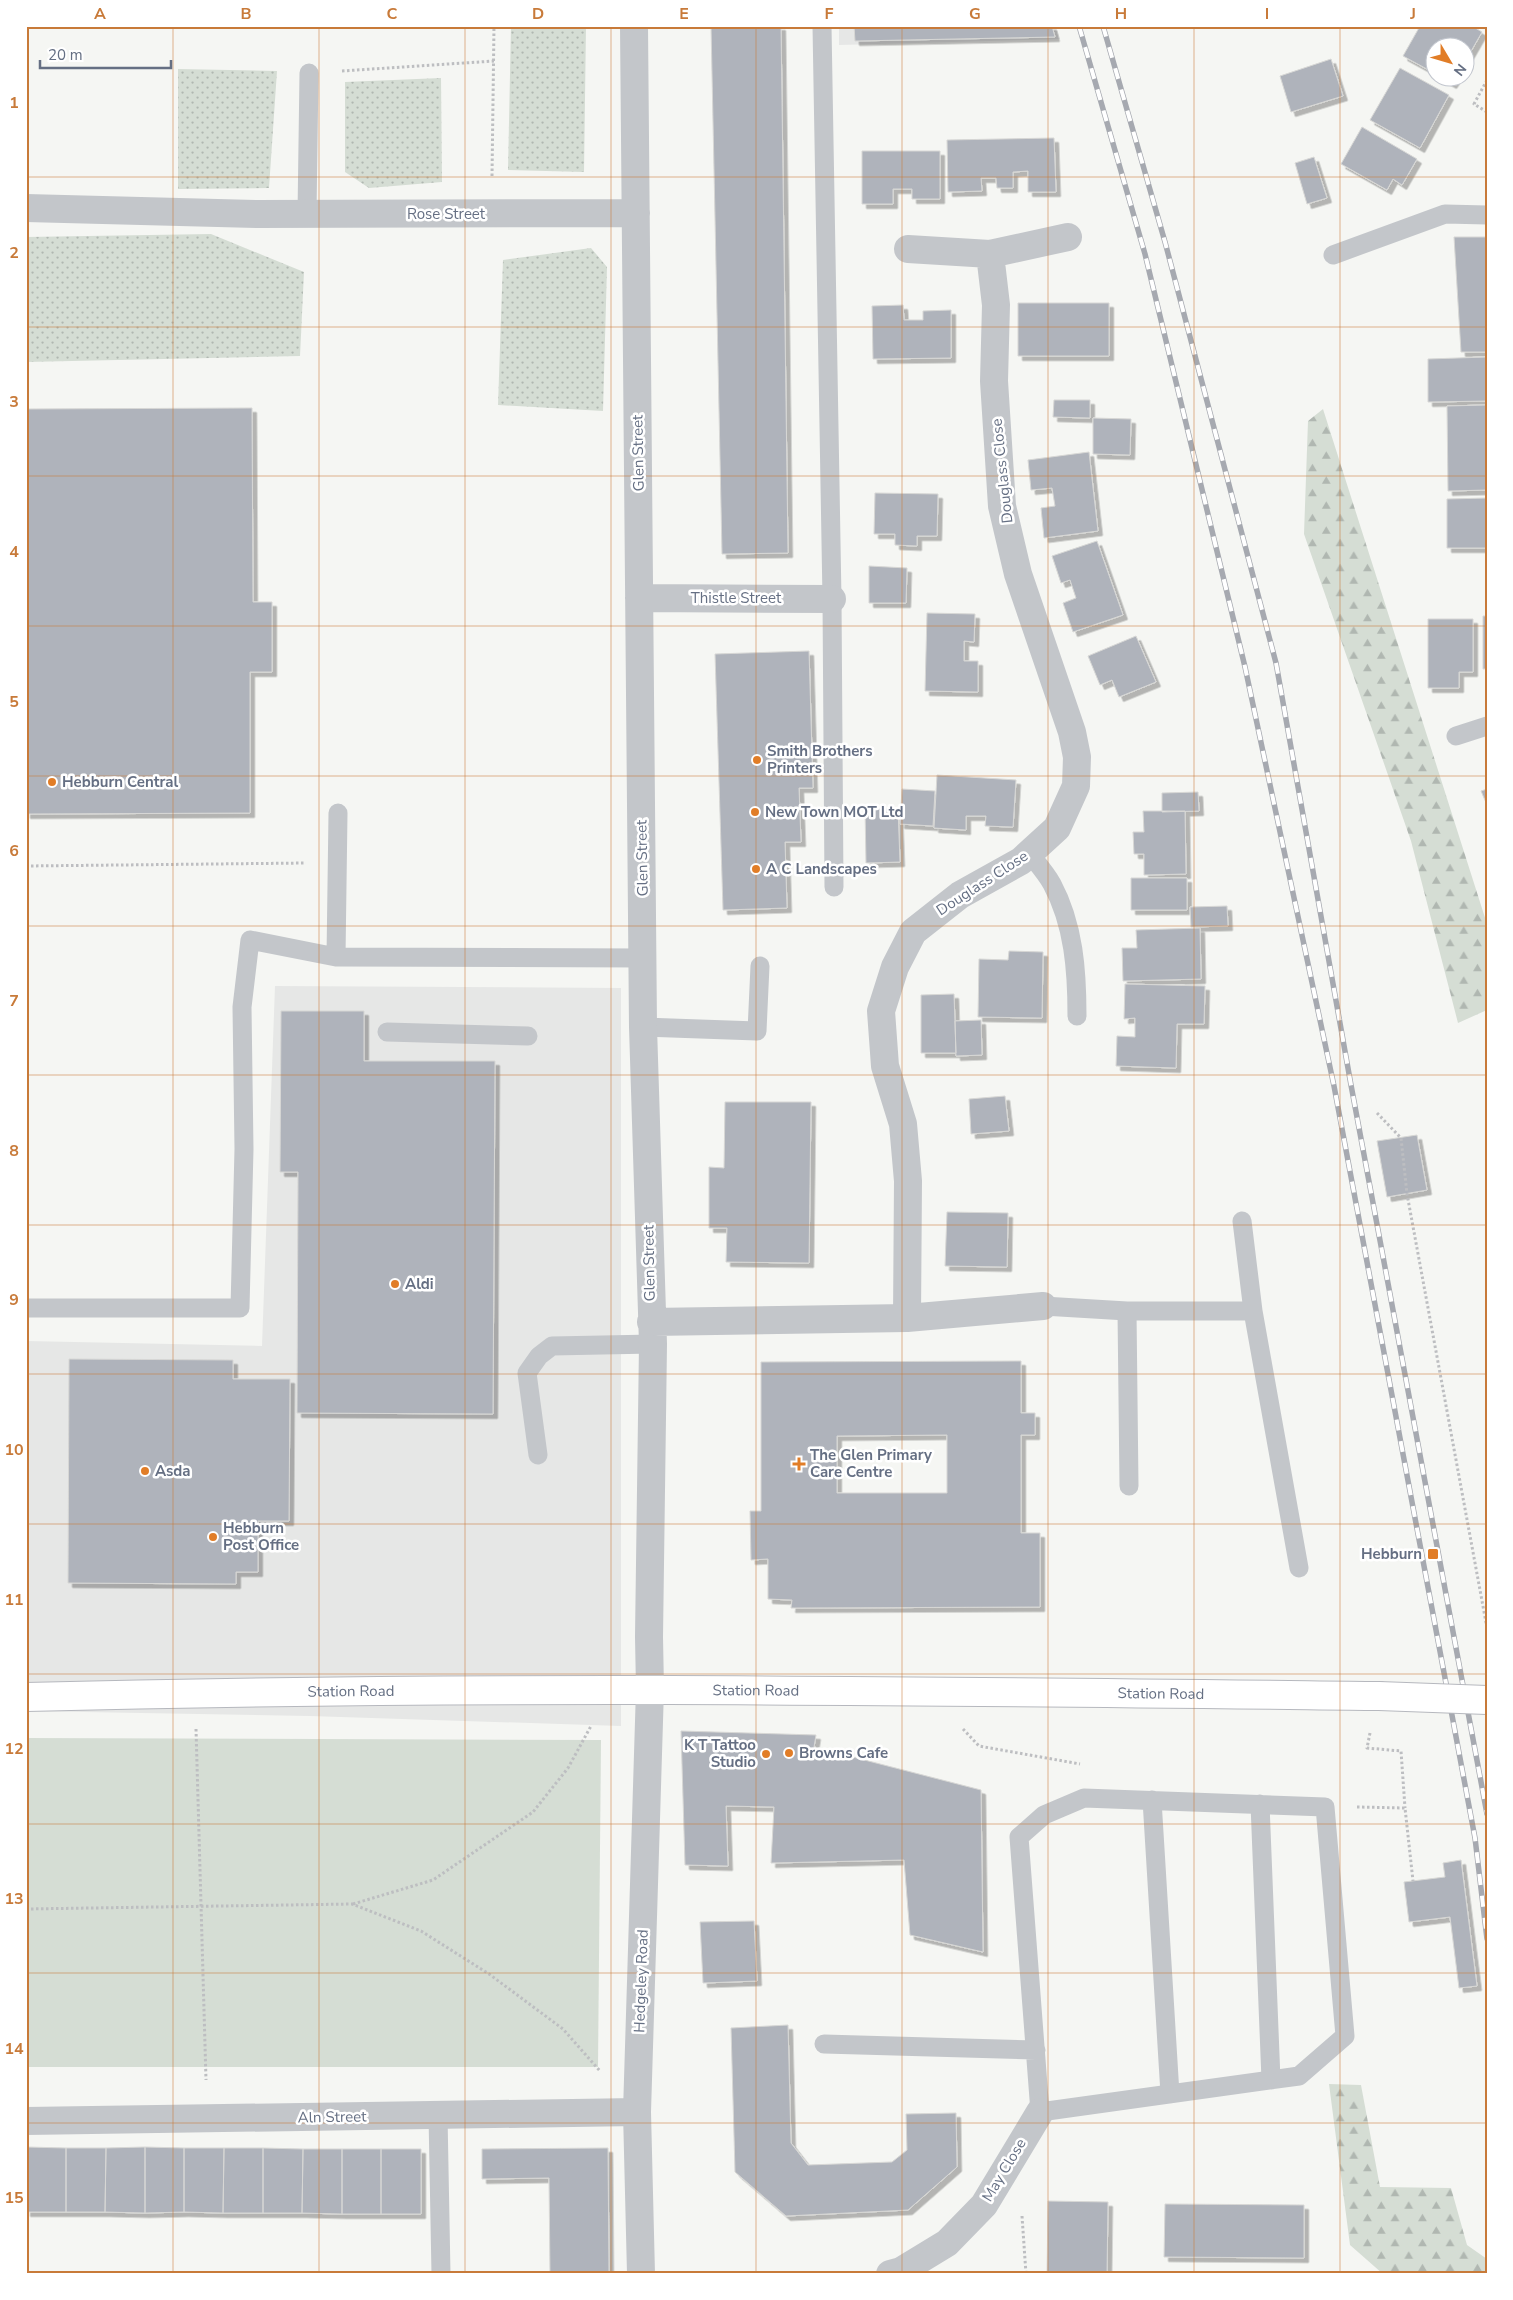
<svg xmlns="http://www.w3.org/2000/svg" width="1513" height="2300" viewBox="0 0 1513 2300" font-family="'Nunito Sans',sans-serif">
<defs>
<pattern id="grass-dots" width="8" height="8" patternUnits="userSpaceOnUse" patternTransform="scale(1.25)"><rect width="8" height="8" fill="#d5ddd4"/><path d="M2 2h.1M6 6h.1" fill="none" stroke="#b0b7b1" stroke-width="1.8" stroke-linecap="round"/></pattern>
<pattern id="forest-firs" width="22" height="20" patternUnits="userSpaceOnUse" patternTransform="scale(1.25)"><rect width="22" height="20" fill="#d5ddd4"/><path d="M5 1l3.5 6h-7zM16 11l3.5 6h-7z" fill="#b0b7b1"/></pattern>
<filter id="shadow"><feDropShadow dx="4.5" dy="4.5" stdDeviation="0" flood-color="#0004"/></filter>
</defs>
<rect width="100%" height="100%" fill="#f5f6f3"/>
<path fill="#e6e7e6" d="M839,26h217l4,13 -221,6z
M275,986l346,2v738l-311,-10 -284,-5v-370l236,5z"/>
<path fill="url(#grass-dots)" d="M511,26h75l-2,146 -76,-2z
M178,69l99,2 -8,117 -91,1z
M441,78l1,104 -73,6 -24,-16v-90z
M211,234l93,38 -4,84 -274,6v-125z
M591,248l16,19 -4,144 -105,-6 5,-145z"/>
<path fill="url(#forest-firs)" d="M1323,409l164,515v86l-29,13 -47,-182 -107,-307 4,-113z
M1329,2084l32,1 19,102 71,1 16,57 20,14v15h-104l-33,-29z"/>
<path fill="#d5ddd4" d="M26,1738l575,2 -3,327h-572z"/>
<path fill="#afb3bb" stroke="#d7d7d5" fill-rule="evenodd" filter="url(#shadow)" d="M711,26h70l7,527 -66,1z
M854,26h198l3,11 -200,4z
M1420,26h52l10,6 -16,28v-12h-30v26l-33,-18z
M1331,59l12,37 -52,16 -11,-36z
M1400,68l49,27 -29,53 -50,-28z
M1441,78h15l-4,6z
M1362,127l55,32 -15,26 -9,-6 -6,11 -46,-26z
M1054,138l2,54h-28v-21l-15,1v16h-16l-1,-10h-15l1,13 -34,1 -1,-52z
M862,151h78v48h-28v-10h-19v15h-31z
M1314,157l13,41 -20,6 -12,-41z
M1454,237h33v115h-26z
M1018,303h91v53h-91z
M903,305l1,15h19v-9l28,-1v48l-78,1 -1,-53z
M1487,357v44l-59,1v-43z
M1054,400h36v18l-37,-1z
M1487,405v85l-39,1 -1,-85z
M252,408l1,194h19v70h-22v141l-224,1v-405z
M1093,418l38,1 -1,36 -37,-1z
M1089,452l9,79 -54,7 -3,-30 14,-2 -3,-18 -21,2 -3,-30z
M875,493l63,1 -1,42h-20v10l-22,-1v-11h-21z
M1487,498v50h-40v-49z
M1097,541l26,74 -50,17 -10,-29 13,-5 -6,-18 -9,3 -9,-27z
M869,566l38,2 -1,35h-37z
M927,613l48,1 -1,28 -10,-1v20h14v31l-53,-1z
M1483,616h4v53h-4z
M1428,619h45v53h-14v16h-31z
M1136,636l20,46 -37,15 -7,-17 -12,5 -12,-29z
M809,651l4,137h-14l2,54h-16l2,66 -64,2 -8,-256z
M937,775l79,5 -3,47 -28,-1 1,-10h-20v14l-32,-2z
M902,789l33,2 -2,35 -33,-2z
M1487,789v16l-6,-14z
M1198,792l1,19 -37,1v-19z
M898,808l2,54 -34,1 -1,-54z
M1143,811h42l1,63 -42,1v-21h-10l-1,-22h11z
M1131,878h56v32h-56z
M1227,906l1,20 -37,1 -1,-20z
M1200,928l1,51 -78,2 -1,-33h15l-1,-18z
M1009,951l34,1 -1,66 -64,-1 1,-58 29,1z
M1125,984l80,2 -1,38h-27l-1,44 -60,-2 1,-30 18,1v-19l-11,1z
M954,994l2,59h-35v-58z
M281,1011h83v50h131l-2,353 -196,-1 1,-241h-18z
M981,1020l1,35 -26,1 -1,-35z
M1005,1096l4,35 -38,3 -2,-35z
M725,1102h86l-2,161 -83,-1 1,-34h-18v-61l15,1z
M1417,1135l10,55 -40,7 -10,-56z
M947,1212l61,1 -1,54 -62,-1z
M69,1359l164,1v19h57l-1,142h-31v51h-22v12l-168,-1z
M1021,1361v52h14v22h-14v98h19v74l-249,1 1,-8 -24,-1v-40l-17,1 -1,-49h11v-149zM947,1435v58h-110v-57z
M681,1731l135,4 -2,12 167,43 2,162 -73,-17 -6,-75 -133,3 3,-56 -48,-1 2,60 -43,-1z
M1461,1860l16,126 -18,2 -9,-71 -41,5 -5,-40 41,-5 -2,-14z
M754,1921l3,60 -54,2 -3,-61z
M788,2025l3,118 17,22 84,-3 15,-12 -1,-36 50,-1 1,54 -49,43 -122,6 -51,-44 -4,-144z
M27,2147l39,1v64h-40z
M145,2147l39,1v64l-39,1z
M145,2147v66l-40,-1 1,-64z
M66,2148h40l-1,64h-39z
M184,2148h40l-1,65 -39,-1z
M224,2148h39v65h-40z
M263,2148l40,1 -1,64h-39z
M608,2148l1,126h-59l-1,-96 -67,1v-30z
M303,2149h39v65l-40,-1z
M342,2149h39v65h-39z
M381,2149h40v65h-40z
M1048,2201l60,1 -1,72h-60z
M1165,2204l139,1v53l-140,-1z"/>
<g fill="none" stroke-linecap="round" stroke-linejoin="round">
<g stroke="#b6b8be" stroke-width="30">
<g id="secondary">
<path id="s1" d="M26,1697c451,-12 902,-6 1353,-1"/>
</g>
</g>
<path stroke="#bdbec1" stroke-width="3" stroke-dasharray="2.5 2.5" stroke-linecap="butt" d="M342,71l152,-10
M1487,80l-13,24 13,8
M492,176l2,-150
M26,866l280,-3
M1377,1113l24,25 6,56 80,434
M196,1729l10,351
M963,1729l16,17 101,18
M1370,1733l-3,15 34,3 4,57
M1357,1807l48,1 8,73
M353,1904l80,-24 100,-68 35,-44 23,-42
M26,1909l326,-5 69,27 68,43 74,55 37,42
M1022,2216l4,58"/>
<path stroke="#c3c6ca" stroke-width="19" d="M822,26l10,573 2,288
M307,214l2,-141
M1333,255l112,-41 42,1
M1456,736l31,-10
M338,813l-2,144 307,1
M1029,853c8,10 17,20 23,31 22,41 25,87 25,132
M643,1027l114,4 3,-65
M387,1032l141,4
M1242,1221l11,90 46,257
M1043,1306l84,5h126
M26,1308h214l4,-159 -2,-142 8,-67 86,17
M1127,1311l2,175
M538,1455l-11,-82 12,-17 13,-10 101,-2
M1084,1798l241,9 20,229 -46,40 -259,36 -21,-275 25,-22z
M1152,1800l18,294
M1260,1804l11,276
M824,2044l212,6
M438,2115l3,159"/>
<path stroke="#c3c6ca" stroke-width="28" d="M634,26l9,1001 10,317 -4,293 1,52 -13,423 4,162
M26,208l231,6 379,-1
M990,254l78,-17
M639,598l193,1
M907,1318l1,-137 -5,-57 -18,-58 -4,-55 14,-44 18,-35 47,-37 61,-34 36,-33 19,-42 1,-29 -5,-25 -54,-158 -16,-68 -8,-125 2,-76 -6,-51 -82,-5
M651,1322l256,-4 136,-12
M26,2121l611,-9
M890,2274l11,-3 46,-28 37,-38 56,-93"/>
<use href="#secondary" stroke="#fff" stroke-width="28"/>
<g stroke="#a6a9b0" stroke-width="5.5">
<path id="rail" d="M1079,26l66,228 100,413 89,419 141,752 12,101
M1103,26l62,216 111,421 75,422 136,729"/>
</g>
<use href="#rail" stroke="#fff" stroke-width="4" stroke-dasharray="11" stroke-linecap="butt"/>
<g stroke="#b6b8be" stroke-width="30" stroke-linecap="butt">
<path id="secondary-bridge" d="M1379,1696l108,4"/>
</g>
<use href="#secondary-bridge" stroke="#fff" stroke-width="28"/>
</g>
<path fill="none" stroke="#c87a39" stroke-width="1" stroke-opacity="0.55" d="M173,26v2248M319,26v2248M465,26v2248M611,26v2248M756,26v2248M902,26v2248M1048,26v2248M1194,26v2248M1340,26v2248M26,177h1461M26,327h1461M26,476h1461M26,626h1461M26,776h1461M26,926h1461M26,1075h1461M26,1225h1461M26,1374h1461M26,1524h1461M26,1674h1461M26,1824h1461M26,1973h1461M26,2123h1461"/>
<g fill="#e17d27" stroke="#fff" stroke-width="2">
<circle cx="757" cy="760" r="5"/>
<circle cx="52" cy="782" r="5"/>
<circle cx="755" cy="812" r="5"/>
<circle cx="756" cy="869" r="5"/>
<circle cx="395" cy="1284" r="5"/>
<path d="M796.5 1456.5h5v5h5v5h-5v5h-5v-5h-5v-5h5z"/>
<circle cx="145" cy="1471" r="5"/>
<circle cx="213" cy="1537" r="5"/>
<rect x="1427" y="1548" width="12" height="12" rx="2.5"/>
<circle cx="789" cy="1753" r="5"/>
<circle cx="766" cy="1754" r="5"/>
</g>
<g text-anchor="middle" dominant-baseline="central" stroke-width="5" stroke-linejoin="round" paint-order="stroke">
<g font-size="15" fill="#656f83" stroke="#fff">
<text x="446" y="214">Rose Street</text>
<text transform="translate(638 453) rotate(-91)">Glen Street</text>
<text transform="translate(1002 471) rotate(-96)">Douglass Close</text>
<text x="736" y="598">Thistle Street</text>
<text transform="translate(642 858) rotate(-91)">Glen Street</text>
<text transform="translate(982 883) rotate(-33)">Douglass Close</text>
<text transform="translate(649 1263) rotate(-91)">Glen Street</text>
<text stroke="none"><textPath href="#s1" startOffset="730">Station Road</textPath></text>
<text stroke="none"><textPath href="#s1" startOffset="325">Station Road</textPath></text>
<text stroke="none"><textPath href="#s1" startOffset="1135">Station Road</textPath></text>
<text transform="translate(641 1981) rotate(-88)">Hedgeley Road</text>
<text transform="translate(332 2117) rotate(-1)">Aln Street</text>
<text transform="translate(1004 2170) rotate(-59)">May Close</text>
</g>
<g font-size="15" font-weight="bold" fill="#656f83" stroke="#fff" text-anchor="start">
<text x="767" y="751">Smith Brothers<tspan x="767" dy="17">Printers</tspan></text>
<text x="62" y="782">Hebburn Central</text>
<text x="765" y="812">New Town MOT Ltd</text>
<text x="766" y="869">A C Landscapes</text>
<text x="405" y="1284">Aldi</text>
<text x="810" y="1455">The Glen Primary<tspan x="810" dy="17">Care Centre</tspan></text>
<text x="155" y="1471">Asda</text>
<text x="223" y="1528">Hebburn<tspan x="223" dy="17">Post Office</tspan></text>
<text x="1422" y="1554" text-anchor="end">Hebburn</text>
<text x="756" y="1745" text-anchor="end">K T Tattoo<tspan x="756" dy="17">Studio</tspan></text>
<text x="799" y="1753">Browns Cafe</text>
</g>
</g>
<rect width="1513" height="2300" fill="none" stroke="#ffffff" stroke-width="55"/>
<g transform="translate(1450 62) rotate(128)"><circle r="24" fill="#ffffff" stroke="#c1c5cd"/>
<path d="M0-4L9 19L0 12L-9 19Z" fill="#e17d27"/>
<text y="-8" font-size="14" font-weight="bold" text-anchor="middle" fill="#656f83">N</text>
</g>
<path d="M40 60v8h131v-8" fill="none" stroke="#656f83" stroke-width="2.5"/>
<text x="48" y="60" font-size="15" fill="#656f83" stroke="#ffffff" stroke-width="4" paint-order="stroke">20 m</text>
<rect x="28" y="28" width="1458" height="2244" fill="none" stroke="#c87a39" stroke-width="2"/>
<g font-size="16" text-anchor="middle" font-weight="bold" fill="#c87a39">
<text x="100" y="19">A</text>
<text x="246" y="19">B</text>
<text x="392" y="19">C</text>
<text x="538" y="19">D</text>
<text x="684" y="19">E</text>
<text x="829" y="19">F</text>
<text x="975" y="19">G</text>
<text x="1121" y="19">H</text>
<text x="1267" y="19">I</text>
<text x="1413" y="19">J</text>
<text x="14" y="108">1</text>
<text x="14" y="258">2</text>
<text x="14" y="407">3</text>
<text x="14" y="557">4</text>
<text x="14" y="707">5</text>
<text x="14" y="856">6</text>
<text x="14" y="1006">7</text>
<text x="14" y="1156">8</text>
<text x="14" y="1305">9</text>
<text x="14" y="1455">10</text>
<text x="14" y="1605">11</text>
<text x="14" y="1754">12</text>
<text x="14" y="1904">13</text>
<text x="14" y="2054">14</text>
<text x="14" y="2203">15</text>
</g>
</svg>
